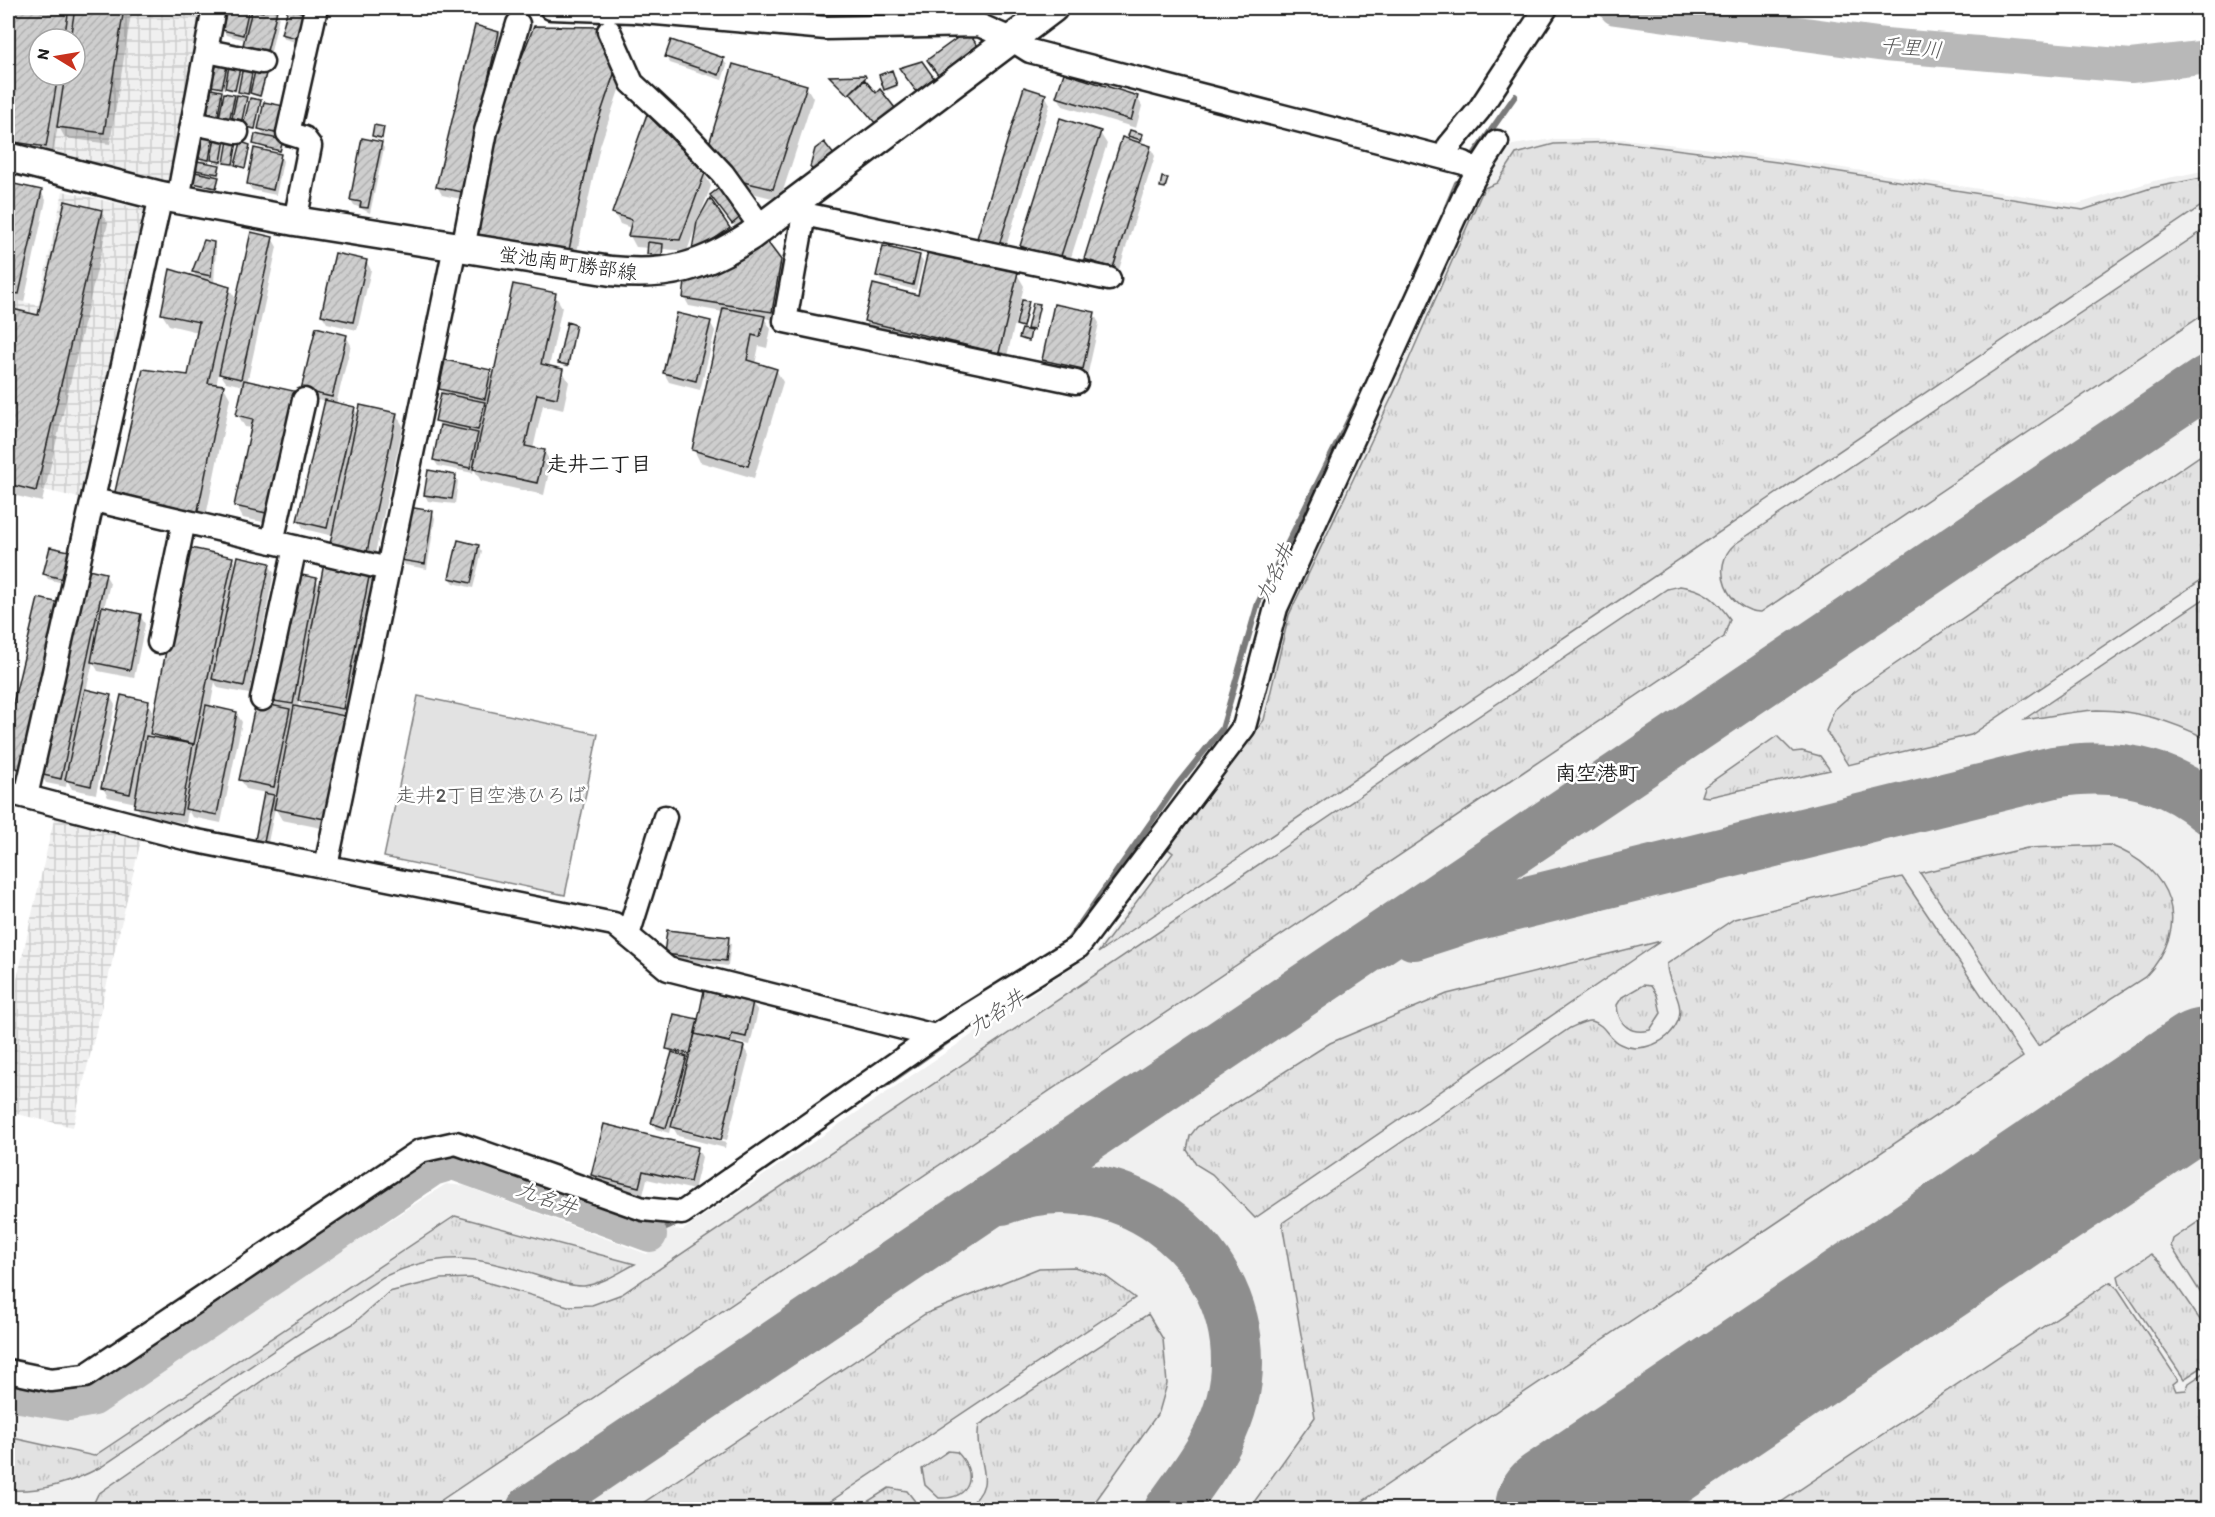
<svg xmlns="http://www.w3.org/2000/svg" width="2215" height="1517" viewBox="0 0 2215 1517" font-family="Itim,'Klee One',sans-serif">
<defs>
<pattern id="industrial-grid" width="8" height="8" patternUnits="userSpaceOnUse" patternTransform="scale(1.5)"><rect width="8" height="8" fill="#f0f0f0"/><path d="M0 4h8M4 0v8" fill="none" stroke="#cdcdcd"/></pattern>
<pattern id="grass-tufts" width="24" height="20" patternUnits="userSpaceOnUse" patternTransform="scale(1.5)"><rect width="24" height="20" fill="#e2e2e2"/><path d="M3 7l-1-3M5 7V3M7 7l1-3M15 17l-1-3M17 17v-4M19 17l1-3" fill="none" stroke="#c1c1c1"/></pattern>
<pattern id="building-hatch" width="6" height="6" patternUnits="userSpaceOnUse" patternTransform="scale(1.5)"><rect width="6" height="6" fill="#cecece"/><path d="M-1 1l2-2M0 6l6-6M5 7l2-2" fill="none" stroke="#b0b0b0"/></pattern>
</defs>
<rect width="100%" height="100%" fill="#fff"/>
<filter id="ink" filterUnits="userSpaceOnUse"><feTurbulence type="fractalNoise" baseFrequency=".0167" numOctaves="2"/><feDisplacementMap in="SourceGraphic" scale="12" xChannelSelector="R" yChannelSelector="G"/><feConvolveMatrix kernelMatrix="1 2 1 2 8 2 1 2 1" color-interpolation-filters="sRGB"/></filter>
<g filter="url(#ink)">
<path fill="#f0f0f0" d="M1554,139h69l115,13 339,52 77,-23 53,-11v1339l-2199,1v-107l63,11 28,-7 347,-223 19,2 182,68 7,-8 3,-19 26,3 413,-279 70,-96 -4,-4 98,-136 27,-101 191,-422 34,-47z"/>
<path fill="url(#industrial-grid)" d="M75,8h128l-25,164 -10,14 -117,-32 13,-79h11v-36h-5z
M63,191l80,18 5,5 -64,285 -76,-17v-183l30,6z
M55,815l87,21 -69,291 -65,-15v-94z"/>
<path fill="url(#grass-tufts)" stroke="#7f7f7f" stroke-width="1.5" d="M1619,142l158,20 306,48 68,-22 56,-11v25l-1109,751 75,-100 -5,-4 96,-129 25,-105 110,-233 85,-194 13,-5 19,-29 38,-10z
M2207,228v84l-446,300c-34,-1 -52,-46 -26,-68z
M2207,451v125l-236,159 -123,30 -22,-34 8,-21 19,-17z
M1680,586c24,3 36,13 50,33l-6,18 -1296,872h-337l7,-15 197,-136 58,-34 36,-32 52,-13 31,-1 96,28 24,-1 30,-11 1045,-705z
M2207,597v142c-33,-17 -72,-29 -110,-29 -25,1 -50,7 -74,10z
M1777,736l16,16 9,-1 18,5 10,14 -121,27 -8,-1 3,-9z
M2109,845c63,23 85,80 36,132l-107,69 -118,-173 107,-25z
M1902,877l121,180 -672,452h-102l66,-92 -33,-194 288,-195c7,-3 15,-8 22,-7 14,4 16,18 28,23 21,10 49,-1 58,-23 8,-20 -12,-37 -11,-57l67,-45z
M1661,941l-406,277 -43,-44 -15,-9 -10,-15 3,-14 7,-9 133,-84 117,-49z
M1643,985l8,1 6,9 4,18 -11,17c-19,5 -32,-5 -33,-25l5,-8z
M455,1216l180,48c-15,8 -33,20 -51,22 -15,1 -35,-7 -49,-11 -62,-19 -92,-25 -152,2l-282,190c-31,16 -58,25 -93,23v-53l86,19z
M2207,1216v87l-36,-57 2,-7z
M2151,1254l10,9 46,67v34l-23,15 -64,-95 -2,-8z
M1074,1267l31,9 30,22 -316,211h-185l291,-195 114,-46z
M2110,1282l8,7 60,91 -5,4 3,7 10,-1 3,-7 18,-12v138l-129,1 -2,-3 -4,3 -301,-1z
M1148,1314l15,25 4,45 -8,28 -69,97h-126c40,-26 8,-49 15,-84z
M948,1451l9,1c21,21 15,48 -18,46l-14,-13 -3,-16z
M889,1488l18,3 14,18h-65z"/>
<path fill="#e2e2e2" stroke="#7f7f7f" stroke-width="1.5" d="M418,696l180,38 -33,161 -181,-38z"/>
<path fill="#0003" fill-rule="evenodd" d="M8,8h124l-22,136 -45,-6 -7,-13 -6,34 -44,-7zM39,39h36v36h-36z
M229,8h20l2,3 13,3 12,-3 3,5 -9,40 -22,-6 -3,-5 1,-5 -20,-5 -3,-6z
M289,10l14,34 -18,-5 -3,-5z
M499,33l5,9 -38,158 -24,-5 -5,-9z
M607,41l16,37 -23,68 -25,115 -91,-16 -7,-12z
M976,47l3,5 -37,28 -10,-15z
M667,57l56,3 4,5 -5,15 -52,-17z
M921,63l15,21 -16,12 -16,-22z
M229,66l11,5 -4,21 -8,-2 -4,-5 -1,5 -10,-4 4,-19z
M252,69l-2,16 15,-10 1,3 -5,19 -9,-2 -3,-5v5l-10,-4z
M892,74l5,13 -10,4 -1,-2z
M864,76v6l11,13 22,19 -17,14 -28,-34 -2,2 -18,-19z
M806,86l7,12 -33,102 -36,-9 -25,-38z
M221,93l3,5 10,-2 3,6 9,-4 -3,23 -8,-1 -3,-6 -2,8 -20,-7 -2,-2z
M1045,95l5,9 -46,149 -20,-7 -5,-8z
M1058,97h79l5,9 -6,22 -73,-22z
M260,101l-5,29 -9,-2 -1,-2z
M265,104l18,40 -2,8 -26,-8 10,-7 -5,-8z
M383,129v11l-9,-2 -1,-2z
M1100,133l7,11 -40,126 -39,-12 -7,-12z
M1129,136h13l2,2 -2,4z
M213,137l3,6 8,-3 2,2 -4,22 -8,-2 -4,-6 -1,9 11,4 -1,7 -3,-1 3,5 -2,9 -23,-6 5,-9 -2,-4 6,-7 -3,-5z
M236,143l-2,23 -8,-2 -1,-2z
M381,143l3,5 -14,65 -16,-8 -3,-5z
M249,146l-3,23 -8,-2 -1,-2z
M1150,147l5,9 -38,120 -27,-9 -5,-8z
M280,155l3,6 -7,34 -24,-5 -4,-6z
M704,173l7,13 -12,32 30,10 3,6 -36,26 1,-37 -10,28 -24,-2 -1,8 -13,-1v-8l-13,-1 -6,-11 1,-8 -11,-4 -6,-11z
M41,191l5,9 -22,102 -16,-3v-99z
M715,201l31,19 -10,8z
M101,211l7,12 -66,279 -34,-8v-185l31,8z
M272,238l5,9 -30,136 31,142 -35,-7 -7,-12 16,-78 -7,-1 -7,-12 6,-29 -18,-4 -7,-10 -3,14 8,1 6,11 -26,128 -82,-18 67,-131 9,-45 -29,-7 -7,-11 35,-35 -3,-7 19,-28 3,5 -2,34 15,5 8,13z
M919,256l4,6 -7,28 -35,-9 -3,-5z
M366,261l5,9 -14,60 -30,-7 -5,-8z
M779,261l6,9 -8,50 -13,-2 7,11 -4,19 -8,-2 -4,18 21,6 7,12 -29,96 -54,-16 -6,-12 29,-138 -34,-6 -5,-9z
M1017,274l7,12 -19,78 -133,-31 -6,-12 53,-24z
M555,295l7,12 -13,60 13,3 7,12 -6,28 -20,-5 -10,44 11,2 7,12 -7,32 -63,-14 -7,-12 -1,4 -35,-7 -4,-6 7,-34 -4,-6 6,-27 -3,-4 50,-17 4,6z
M1028,303l1,2 -6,26 7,2v9l-8,-2 -1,-2 3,-9 -6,-4z
M1039,306l-5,26 -4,-1 -1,-2z
M1094,314l5,9 -12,54 -38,-9 -5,-8z
M710,322l5,9 -15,59 -31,-8 -5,-9z
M575,326l-6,41 -8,-2 -1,-2z
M346,336l5,9 -15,59 18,4 5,9 37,-3 7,12 -30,137 -35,-7 -5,-20 -29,-7 -5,-8 27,-119 -18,-4z
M455,476l3,5 -3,23 -27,-3 -3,-6z
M432,512l3,6 -8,51 -22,-4 -4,-5z
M478,546l4,6 -9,36 -19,-5 -4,-5z
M51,548l19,37 -22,-6 -3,-5z
M232,558l5,9 32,-3 5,9 -25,121 -31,-6 -3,-6 -5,26 26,5 6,9 -21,101 -29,-6 -4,-7 -2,13 -45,-8 -5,-12 -28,-6 -5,-9 45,-86 5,9 -5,27 7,1 -3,-5z
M105,574l5,9 -6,25 36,7 5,9 -11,54 -36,-7 -5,-9 -7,29 24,5 5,9 -19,89 -24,-5 -5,-9 -1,7 -20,-4 -5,-9z
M369,574l6,12 -44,244 -49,-10 -7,-12 -8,39 -8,-2 -3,-5 10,-47 -20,-4 -5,-9 33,-73 -5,-8 47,-119 5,8zM299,701l6,9 -7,-2zM272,794l6,1 -1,7z
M39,599l20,5 -34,173 -17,-4v-42z
M8,846l6,11 -6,28z
M728,938l3,6 -3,22 -59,-7 -3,-5z
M752,1003l6,8 -8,34 -13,-3 -1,3 7,2 6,9 -22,84 -49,-13v3l48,13 -1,5 -47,-12 -7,-12 -2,9 -13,-4 -4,-6 21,-68 -5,-6 7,-33 23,5z
M697,1148l5,9 -8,33 -47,-11 -4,16 -45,-11 -5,-9z"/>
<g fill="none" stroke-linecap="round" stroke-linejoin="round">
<path stroke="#7a7a7a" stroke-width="6" d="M1475,153l40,-57
M1446,209l11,-26
M1066,944l111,-159 45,-56 36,-126 108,-218
M885,1085l70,-49
M650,1235l32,-14"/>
<path stroke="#b8b8b8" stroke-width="34" d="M1616,8l269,37 246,21 77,-9
M8,1394l60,10 26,-5 339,-230 20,-6 197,72"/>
<path stroke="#8e8e8e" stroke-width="52" d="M1414,934l56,-18 584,-144c55,-9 110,-2 154,36
M2195,1081l13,-9
M1002,1199c113,-43 236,45 235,164 0,59 -34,102 -67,147
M532,1510l1676,-1129"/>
<path stroke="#8e8e8e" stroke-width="130" d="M1560,1510l648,-437"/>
</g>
<path fill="url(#building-hatch)" stroke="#1c1c1c" stroke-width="1.5" d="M8,8h61l-5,31h-25v36h19l-12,72 -38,-6z
M75,8h49l-20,125 -47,-6 8,-52h10v-36h-5z
M227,8h22l-6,27 -21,-5z
M265,8l12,2 -10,41 -24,-6 9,-35 11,2z
M288,8l19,6 -7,25 -19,-5z
M475,25l24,7 -37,160 -26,-5z
M534,26l67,1 16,38 -23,68 -25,117 -93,-16 24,-122z
M967,31l11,15 -40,29 -11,-15z
M671,40l53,18 -5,17 -54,-18z
M220,61l8,1 -6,26 -11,-2 5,-20z
M922,61l12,17 -18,13 -17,-23z
M733,64l74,21 -34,104 -38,-9 -25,-39z
M229,66l11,2 -5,22 -10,-2z
M243,66l10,2 -5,26 -10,-2z
M892,70l5,15 -13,5 -5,-15z
M255,71l11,3 -6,22 -10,-3z
M1064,73l74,23 -7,24 -75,-23z
M865,75l1,2 -18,18 -19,-19z
M865,80l11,13 4,-4 15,19 -19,16 -26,-31z
M1024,87l22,7 -47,151 -22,-7z
M211,89l11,2 -4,24 -11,-2z
M224,93l11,2 -6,26 -10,-3z
M237,95l10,2 -5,23 -10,-2z
M250,98l11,2 -6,29 -12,-3z
M264,102l20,4 -5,28 -21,-5z
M647,114l58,59 -25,67 -52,-4 4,-16 -20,-7z
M1060,118l41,13 -41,128 -40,-13z
M374,125l10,2 -2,11 -10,-2z
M1130,130l13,4 -2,6 -13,-4z
M203,134l10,2 -4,24 -10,-2z
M255,134l28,6 -3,11 -27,-7z
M215,137l10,2 -4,23 -10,-2z
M1122,137l29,9 -38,122 -29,-9z
M362,138l20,4 -14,66 -8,-1 1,-5 -11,-2z
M228,140l9,2 -4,22 -9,-1z
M241,142l9,3 -5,23 -10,-3z
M824,142l11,14 -21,16 -4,-5 5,-18z
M254,148l27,6 -8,36 -26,-6z
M197,161l23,4 -2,9 -23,-4z
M195,172l24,5 -3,11 -23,-5z
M1162,177l6,1 -3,10 -5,-1z
M14,184l28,6 -23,104 -11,-2v-94l3,1z
M723,185l21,29 -12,10 -22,-29z
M710,198l20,30 -39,27 6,-33z
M65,201l37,9 -66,281 -28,-7v-176l30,7z
M251,232l22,5 -32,142 -22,-5z
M204,240l10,2 -3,34 -19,-4z
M766,240l15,20 -9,52 -89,-14 2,-16 41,-16z
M648,242l15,2 -1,12 -15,-2z
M883,246l37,9 -7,30 -37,-9z
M928,251l90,21 -19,81 -135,-32 9,-37 45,11z
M335,253l32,7 -14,62 -32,-7z
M170,269l60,18 -22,96 16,2 -27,130 -83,-19 29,-127 45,6 11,-53 -38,-8z
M513,284l43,9 -15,71 22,5 -6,29 -20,-4 -12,52 20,4 -8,33 -64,-14z
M1022,300l7,1 -6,26 -7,-2z
M1033,303l7,1 -6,26 -7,-1z
M1054,304l41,8 -12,57 -41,-9z
M723,308l42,8 -5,21 -8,-2 -5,25 30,9 -29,97 -56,-16z
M677,313l34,8 -15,60 -33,-8z
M567,322l9,3 -8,40 -10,-2z
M316,327l31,8 -15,62 -31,-7z
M1022,329l9,2 -2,10 -10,-3z
M445,360l46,10 -6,29 -46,-10z
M244,380l54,12 -27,122 -37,-8 19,-87 -17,-4z
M441,393l44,9 -7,28 -43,-9z
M325,400l30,7 -28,121 -30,-7z
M360,405l37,8 -30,139 -37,-8z
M440,425l38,8 -8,35 -37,-8z
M428,470l28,5 -4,24 -28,-4z
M408,507l25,4 -8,53 -25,-4z
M458,540l21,5 -8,38 -22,-5z
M50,547l24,5 -7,28 -24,-6z
M186,547l47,10 -39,187 -44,-10z
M238,556l32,7 -26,123 -32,-7z
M324,563l46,9 -27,137 -45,-8z
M84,568l22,5 -45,206 -22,-5z
M292,573l25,5 -24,126 -26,-4z
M38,598l22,5 -40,166 -12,-3v-41z
M102,606l39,8 -11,56 -39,-8z
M85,689l26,6 -20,91 -26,-6z
M121,695l28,6 -19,93 -29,-6z
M256,702l34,7 -16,78 -35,-7z
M206,705l31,7 -20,103 -32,-6z
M294,706l51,10 -20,103 -51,-10z
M146,736l47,8 -12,71 -47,-8z
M264,793l10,2 -10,47 -9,-2z
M667,930l62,7 -3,24 -62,-7z
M704,991l49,10 -7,36 -14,-3 -2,8 -35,-8z
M674,1014l24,5 -8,35 -24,-5z
M695,1034l49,12 -23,94 -50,-13z
M672,1052l15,5 -21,71 -15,-5z
M604,1124l94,23 -8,35 -47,-11 -4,16 -48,-12z"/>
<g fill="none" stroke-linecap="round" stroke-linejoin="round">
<g stroke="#1c1c1c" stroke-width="27">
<path id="minor" d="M609,31l23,52 45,42 46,49 38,53
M207,51l55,11
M193,123l44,9
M1445,158l4,-12 30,-36 67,-102
M1478,171l19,-29
M178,199l36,-191
M797,202l7,12 305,65
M804,214l-19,107 291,61
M295,221l15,-75 -6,-8 -16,-5 28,-125
M463,248l23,-117 32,-107
M94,500l294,69
M272,542l32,-142
M159,642l25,-121
M262,699l33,-152
M8,792l184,48 422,84 54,45 267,67
M26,796l135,-600
M326,866l129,-619
M628,935l37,-118
M8,1371l43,9 34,-4 335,-225 36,-8 187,66 39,4 253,-177 143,-89 166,-220 32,-119 190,-416 12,-21 -14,-8 -434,-112 -19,-12 -32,-14 -153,3 -193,-17 -82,-3"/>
</g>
<g stroke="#1c1c1c" stroke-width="33">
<path id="tertiary" d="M8,157l153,39 134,25 316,50c57,6 91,-4 139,-35l303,-228"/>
</g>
<use href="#minor" stroke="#fff" stroke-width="22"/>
<use href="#tertiary" stroke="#fff" stroke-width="28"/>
</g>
</g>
<g text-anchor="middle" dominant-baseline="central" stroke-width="5" stroke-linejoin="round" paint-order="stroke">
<g font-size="20" fill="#1c1c1c" stroke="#fff">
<text transform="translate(568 263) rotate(8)">蛍池南町勝部線</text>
</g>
<g font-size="20" fill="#575757" stroke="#fff">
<text x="491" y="795">走井2丁目空港ひろば</text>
</g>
<g font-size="21" font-style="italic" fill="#5a5a5a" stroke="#fff">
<text transform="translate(1911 47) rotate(5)">千里川</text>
<text transform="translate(1274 573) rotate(-65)">九名井</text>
<text transform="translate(996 1012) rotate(-34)">九名井</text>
<text transform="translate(547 1198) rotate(20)">九名井</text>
</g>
<g font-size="21" font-weight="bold" fill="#1c1c1c" stroke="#fff">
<text x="599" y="463">走井二丁目</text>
<text x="1597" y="772">南空港町</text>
</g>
</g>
<rect width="2215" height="1517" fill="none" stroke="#fff" stroke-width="30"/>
<rect x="15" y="15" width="2185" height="1487" fill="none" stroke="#1c1c1c" stroke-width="2" filter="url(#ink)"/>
<g transform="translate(57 57) rotate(281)"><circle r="28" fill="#ffffff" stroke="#a4a4a4" stroke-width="1.5"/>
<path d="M0-4.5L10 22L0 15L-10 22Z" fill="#c8321e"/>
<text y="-9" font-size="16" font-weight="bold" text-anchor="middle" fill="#1c1c1c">N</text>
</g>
</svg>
